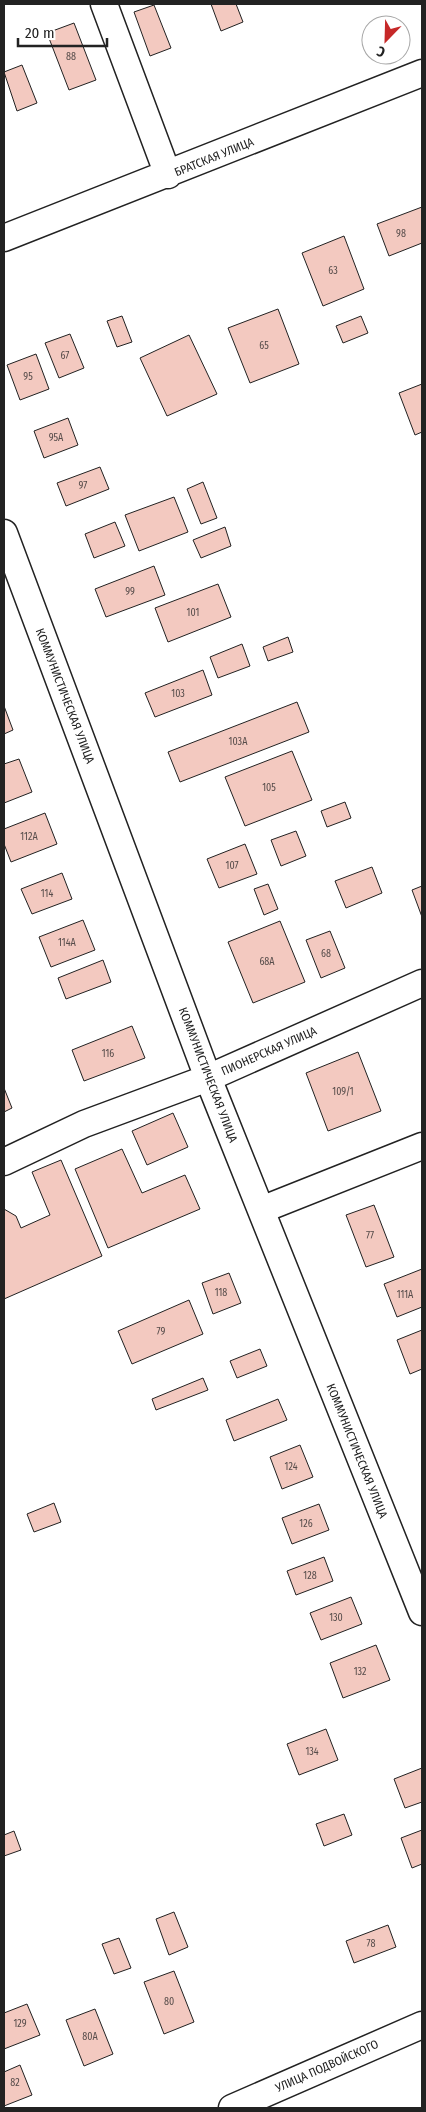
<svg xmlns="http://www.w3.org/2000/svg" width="426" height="2112" viewBox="0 0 426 2112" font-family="'Fira Sans Condensed',sans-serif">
<rect width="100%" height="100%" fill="#fff"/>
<path fill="#f3c9c0" stroke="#222" d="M211,4h25l7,18 -22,9z
M154,5l17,43 -21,8 -16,-44z
M74,23l22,57 -27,10 -22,-57z
M22,65l15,38 -20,8 -13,-39z
M422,207v36l-33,13 -12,-32z
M344,236l20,53 -41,17 -21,-53z
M278,309l21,55 -49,19 -22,-55z
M122,316l10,26 -15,5 -10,-26z
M361,316l7,17 -25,10 -7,-17z
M70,334l14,34 -25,10 -14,-35z
M189,335l28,59 -50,22 -27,-58z
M36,354l13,35 -29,11 -13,-35z
M422,384v48l-7,3 -16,-42z
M68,418l10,27 -34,13 -10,-27z
M100,467l9,22 -43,17 -9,-23z
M203,482l14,36 -16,6 -14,-35z
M174,497l14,35 -49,19 -14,-36z
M115,522l10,24 -31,12 -9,-24z
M225,527l6,19 -30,12 -8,-18z
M154,566l11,29 -59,22 -11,-28z
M218,584l13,33 -63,25 -13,-34z
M288,637l5,15 -25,9 -5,-14z
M242,644l8,22 -32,12 -8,-21z
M203,670l9,25 -57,22 -10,-24z
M297,702l12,30 -129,50 -12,-30z
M4,706l9,24 -9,4z
M292,751l20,49 -67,26 -20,-49z
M19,759l13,33 -28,11v-39z
M345,802l6,16 -24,9 -6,-16z
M45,813l12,31 -46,18 -7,-18v-15z
M296,831l10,25 -25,10 -10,-26z
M245,844l12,30 -38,14 -12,-29z
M372,867l10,26 -36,15 -11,-27z
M62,873l10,26 -40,15 -11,-25z
M268,884l10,25 -14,6 -10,-26z
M422,886v31l-10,-27z
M83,920l12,30 -44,17 -12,-30z
M280,921l25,61 -52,21 -25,-61z
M330,931l15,37 -24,10 -15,-38z
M103,960l8,22 -45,17 -8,-21z
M132,1026l13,32 -61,23 -12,-31z
M358,1052l23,59 -53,20 -22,-58z
M4,1088l8,20 -8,4z
M173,1113l15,34 -41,18 -15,-34z
M122,1149l20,44 43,-18 15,34 -92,39 -33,-79z
M61,1160l41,96 -98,43v-90l12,7 5,12 29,-13 -18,-43z
M374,1205l20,52 -28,10 -20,-52z
M422,1269v38l-25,10 -13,-33z
M229,1273l12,30 -28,11 -11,-31z
M189,1300l14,34 -71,30 -14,-33z
M422,1330v39l-12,5 -13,-34z
M260,1349l7,17 -30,12 -7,-17z
M203,1378l5,12 -52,20 -4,-11z
M278,1399l9,21 -53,21 -8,-21z
M300,1445l13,32 -31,12 -12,-32z
M54,1503l7,19 -27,10 -7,-18z
M319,1504l10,26 -37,14 -10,-26z
M324,1557l9,24 -37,14 -9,-24z
M351,1597l11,27 -41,16 -11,-27z
M376,1645l14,35 -47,18 -13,-35z
M326,1729l12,31 -39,15 -12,-31z
M422,1768v34l-17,6 -11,-29z
M344,1814l8,21 -28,11 -8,-22z
M422,1830v34l-10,4 -11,-30z
M14,1831l7,19 -17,6v-21z
M174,1912l14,35 -19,8 -13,-36z
M388,1925l8,22 -42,16 -8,-22z
M119,1938l12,30 -17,6 -12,-30z
M174,1971l20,51 -30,12 -20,-52z
M27,2004l13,31 -36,14v-36z
M95,2009l18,45 -29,12 -18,-46z
M20,2065l12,30 -28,11v-34z"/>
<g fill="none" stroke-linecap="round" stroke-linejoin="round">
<g stroke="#222" stroke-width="29">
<path id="street" d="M104,4l64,171
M4,238l418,-165
M4,533l204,545 214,534
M4,1162l80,-38 124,-46 214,-95
M261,1210l161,-64
M232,2108l190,-83"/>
</g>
<use href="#street" stroke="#fff" stroke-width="26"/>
</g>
<g text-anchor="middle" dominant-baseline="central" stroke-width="4" stroke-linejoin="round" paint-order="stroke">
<g font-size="10" fill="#564c4a">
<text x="71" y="57">88</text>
<text x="401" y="234">98</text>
<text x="333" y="271">63</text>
<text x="264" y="346">65</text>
<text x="65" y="356">67</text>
<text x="28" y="377">95</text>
<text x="56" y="438">95А</text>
<text x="83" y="486">97</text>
<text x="130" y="592">99</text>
<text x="193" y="613">101</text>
<text x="178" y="694">103</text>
<text x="238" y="742">103А</text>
<text x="269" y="788">105</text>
<text x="29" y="837">112А</text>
<text x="232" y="866">107</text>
<text x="47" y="894">114</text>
<text x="67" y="943">114А</text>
<text x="326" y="954">68</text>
<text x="267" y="962">68А</text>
<text x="108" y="1054">116</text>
<text x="343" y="1092">109/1</text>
<text x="370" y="1236">77</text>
<text x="221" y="1293">118</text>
<text x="405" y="1295">111А</text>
<text x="161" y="1332">79</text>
<text x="291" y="1467">124</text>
<text x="306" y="1524">126</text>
<text x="310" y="1576">128</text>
<text x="336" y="1618">130</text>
<text x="360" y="1672">132</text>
<text x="312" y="1752">134</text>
<text x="371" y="1944">78</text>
<text x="169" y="2002">80</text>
<text x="20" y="2024">129</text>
<text x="90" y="2037">80А</text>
<text x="15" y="2083">82</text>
</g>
<g font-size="12" fill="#222" stroke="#fff">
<text transform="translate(214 157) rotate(-22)">БРАТСКАЯ УЛИЦА</text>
<text transform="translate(65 696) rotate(69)">КОММУНИСТИЧЕСКАЯ УЛИЦА</text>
<text transform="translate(269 1051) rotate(-24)">ПИОНЕРСКАЯ УЛИЦА</text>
<text transform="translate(208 1075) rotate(69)">КОММУНИСТИЧЕСКАЯ УЛИЦА</text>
<text transform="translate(357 1451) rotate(68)">КОММУНИСТИЧЕСКАЯ УЛИЦА</text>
<text transform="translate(327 2066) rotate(-24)">УЛИЦА ПОДВОЙСКОГО</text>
</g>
</g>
<rect width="426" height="2112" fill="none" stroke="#222222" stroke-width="10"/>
<g transform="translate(386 40) rotate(203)"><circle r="24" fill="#ffffff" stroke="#a7a7a7"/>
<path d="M0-4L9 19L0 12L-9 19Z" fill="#c62828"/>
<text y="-8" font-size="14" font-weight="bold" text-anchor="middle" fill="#222222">С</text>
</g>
<path d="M18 38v8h89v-8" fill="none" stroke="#222222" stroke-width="2.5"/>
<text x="25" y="38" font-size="15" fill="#222222" stroke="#ffffff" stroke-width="4" paint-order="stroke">20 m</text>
</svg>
